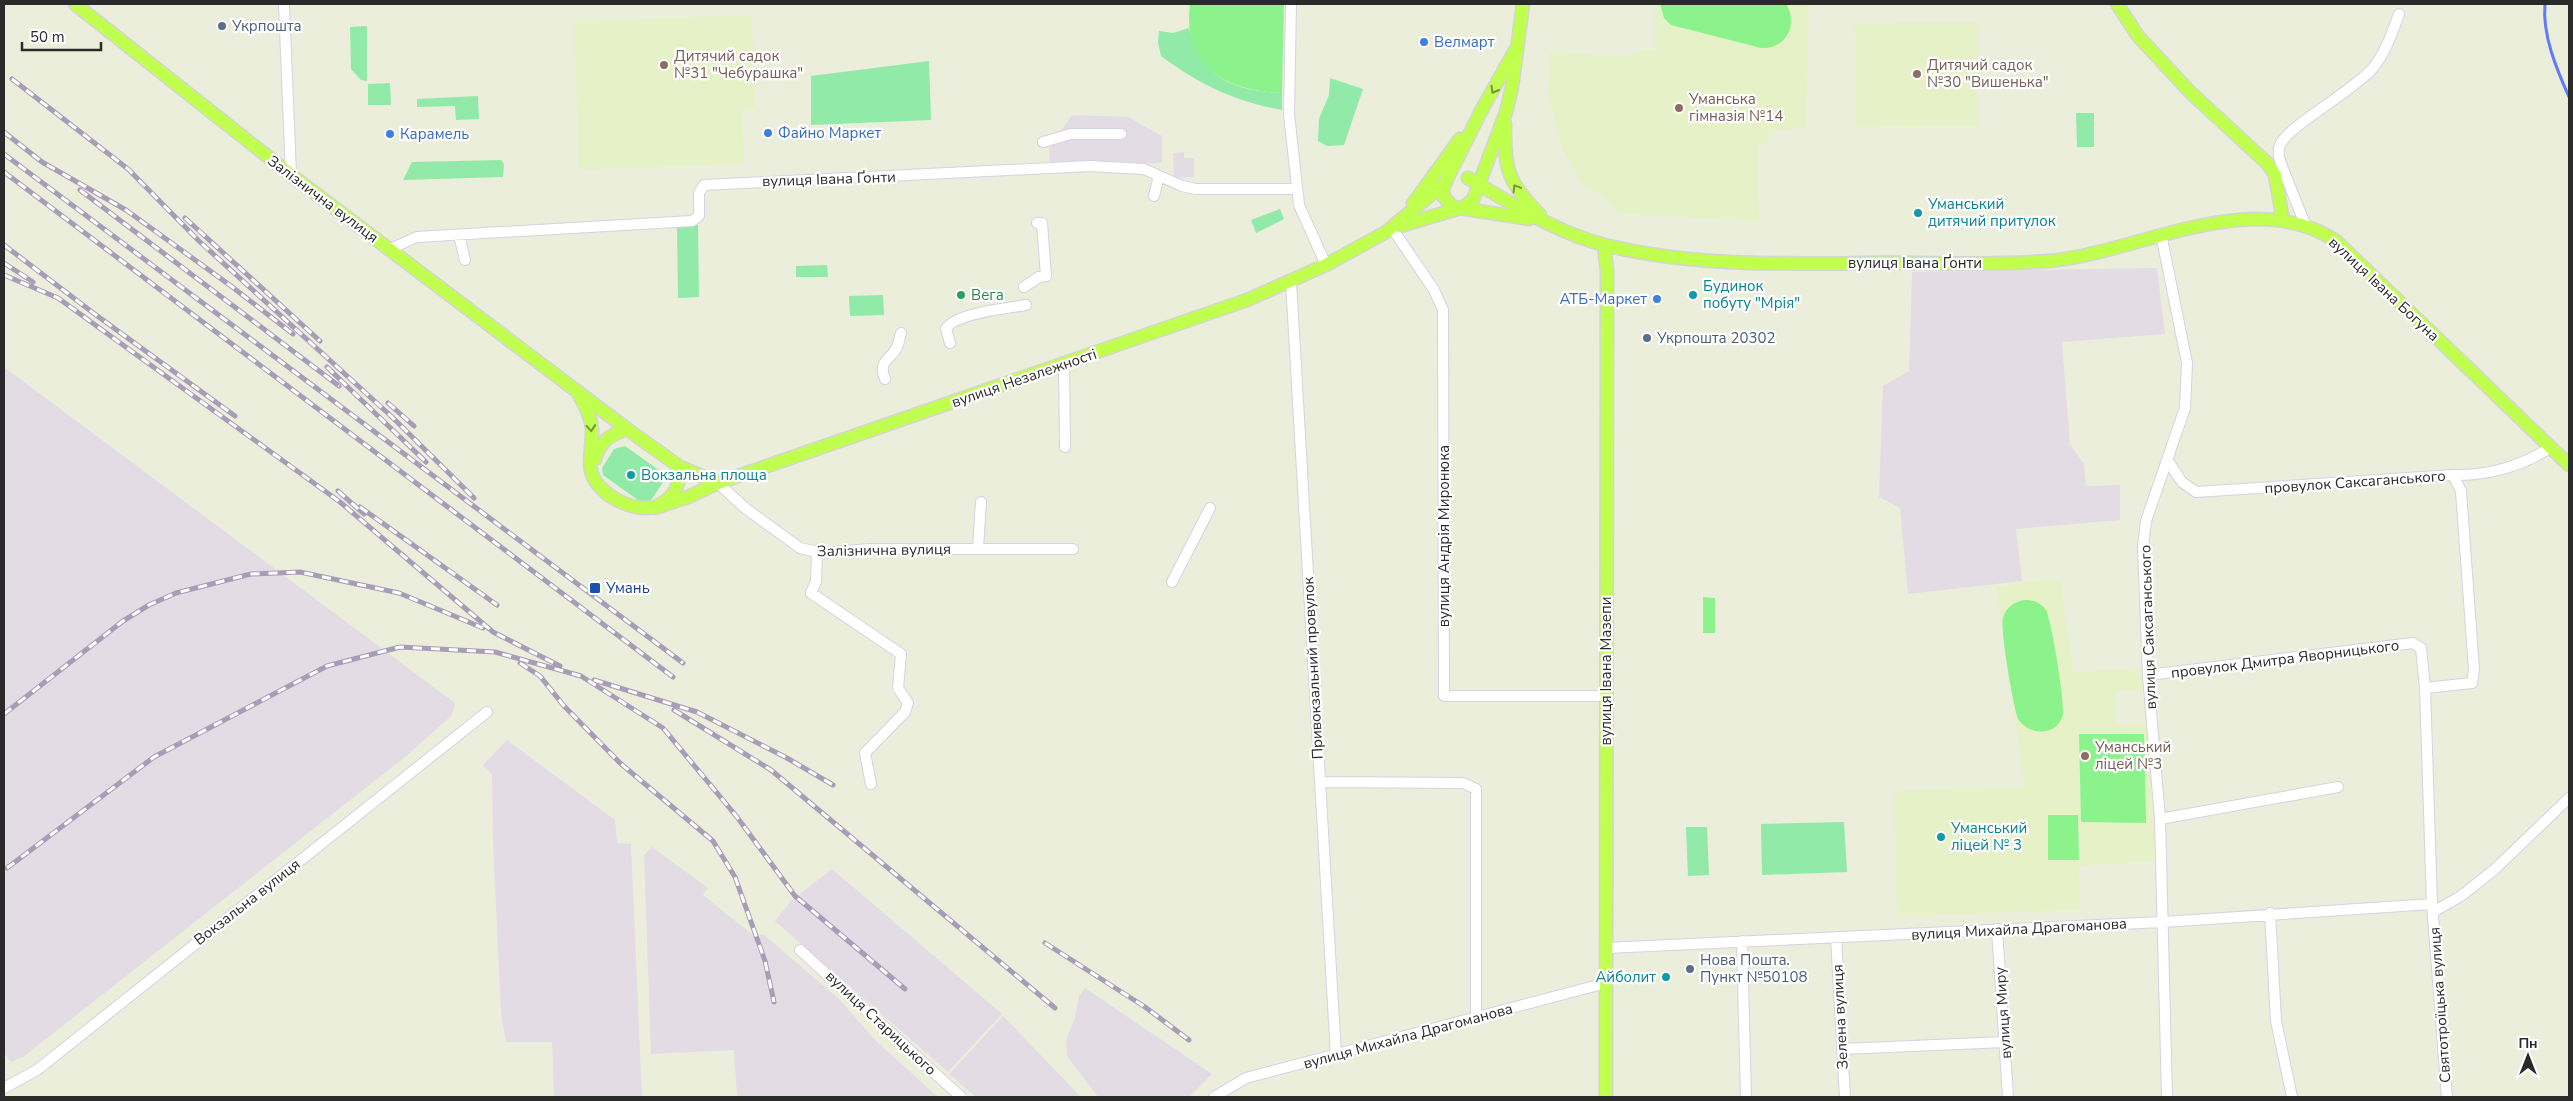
<svg xmlns="http://www.w3.org/2000/svg" width="2573" height="1101" viewBox="0 0 2573 1101" font-family="'Nunito Sans',sans-serif">
<rect width="100%" height="100%" fill="#ebeedb"/>
<path fill="#e4dce5" d="M1072,115l56,2 34,19v27l-112,1 -1,-16z
M1184,152v6h10v19l-20,1 -1,-25z
M2157,268l8,66 -103,8 8,102 14,20 2,22 34,-1v35l-104,9 6,52 -114,13 -8,-86 -21,-11 4,-111 26,-15 3,-99z
M4,367l451,336 -3,12 -47,42 -382,300 -12,5 -7,-9z
M507,740l108,80 2,23 14,1 11,253h-88l-2,-55h-46l-5,-28 -8,-170 -1,-70 -9,-9z
M652,847l56,41 -5,7 51,41 9,-2 76,65 38,43 61,55h-201l-3,-47 -83,4 -7,-199z
M832,869l170,145 -54,58 -173,-151 17,-21z
M1085,988l127,86 -23,23h-91l-31,-41 -1,-16 9,-22 4,-22z
M1003,1016l78,81h-105l-27,-23z"/>
<path fill="#e7f1c8" d="M1655,4h154l-3,124 -37,3 -1,12 -10,1 1,77 -138,-7 -21,-21 -15,-4 -23,-41 -14,-54 2,-42 80,5 13,-8 12,1z
M752,15l3,94h-13l2,55 -165,6 -5,-149z
M1978,22v104l-122,1 -1,-104z
M2060,578l13,94 71,-4v21l-29,2 1,33 32,-1 7,100v38l-76,5 1,44 -183,6 -3,-125 131,-4 -29,-200z"/>
<path fill="#91eaa7" d="M367,26v55l-6,-1 -10,-11 -1,-42z
M1189,28c10,50 46,63 93,65v17c-48,-9 -82,-25 -121,-54l-3,-13 1,-12 14,2z
M929,61l2,59 -120,5v-49z
M1330,78l33,11 -19,56 -17,1 -9,-5 1,-22 10,-24z
M390,83l1,22h-23v-21z
M478,96l1,23 -23,1 -1,-14 -38,1v-8z
M2076,113h18v34h-17z
M501,160l3,4 -1,13 -100,3 9,-18z
M1280,209l4,10 -28,14 -5,-13z
M677,225h21l1,72 -21,1z
M827,265l1,12h-32v-11z
M883,295l1,20 -34,1 -1,-20z
M625,446l38,27 1,8 -13,19 -9,3 -39,-28 -1,-7 12,-19z
M1844,822l3,50 -85,3 -1,-51z
M1686,827h21l2,48 -21,1z"/>
<path fill="#8cf38c" d="M1190,4h94l-2,89c-57,-2 -100,-26 -92,-89z
M1660,4h126c13,20 0,46 -25,44l-90,-23 -7,-7z
M1703,597l12,1v35h-12z
M2026,600c8,0 15,3 20,10 5,8 19,93 17,104 -5,23 -34,22 -45,5 -5,-14 -18,-89 -15,-101 3,-11 12,-17 23,-18z
M2079,734h65l2,89 -65,-1z
M2048,815h30l1,45h-31z"/>
<g fill="none" stroke-linecap="round" stroke-linejoin="round">
<path stroke="#6279fb" stroke-width="3" d="M2545,4c-3,31 12,66 24,93"/>
<g stroke="#d8d0e5" stroke-width="12">
<path id="minor" d="M284,4l7,171
M1291,4l-2,110 10,91 27,60
M1043,142l28,-8h50
M1154,196l5,-20
M2305,224l-24,-60c-2,-6 -4,-13 -1,-19 8,-19 73,-54 92,-76 13,-15 20,-36 27,-55
M1392,228l42,62 9,20 1,386h162
M2161,234l26,129 -2,45 -39,113 -3,25 5,129 12,144 7,278
M459,235l6,25
M390,249l27,-12 275,-16 7,-5v-23l5,-8 386,-19 54,3 38,17 14,3h101
M1291,281l45,775
M1024,287l15,-10 7,-1 -4,-53h-5
M950,343l-4,-14c9,-16 63,-21 80,-24
M1064,364l1,83
M885,379c-7,-18 4,-18 11,-30 3,-4 3,-11 5,-16
M2168,461l14,21 14,10 257,-17c34,1 70,-9 98,-28
M718,483l27,25 55,40 22,5 48,-4h203
M978,548l3,-46
M817,553l-1,28 -5,12 90,61 -3,34 10,15 -3,9 -40,41 6,31
M1172,582l38,-74
M2148,675l265,-32 8,5 4,40 7,216 15,193
M2425,688l47,-5 2,-13 -13,-179 -8,-16
M1320,782l143,1 13,6v229
M2160,819l178,-32
M2433,912l28,-16 33,-26 75,-72
M2270,913l6,108 16,76
M1997,929l11,168
M1836,937l9,160
M1742,941l4,156
M1606,948l557,-26 269,-18
M800,950l161,147
M1842,1049l163,-7
M4,1088l33,-18 450,-358
M1214,1097l32,-19 360,-95"/>
</g>
<g stroke="#d4d4d4" stroke-width="15">
<path id="major" d="M75,4l216,171 336,254 53,38 38,16
M2117,4l21,32 52,56 78,72 7,11 8,45
M1505,124c-1,45 3,59 35,91
M1468,178c43,25 88,55 137,67 86,21 172,19 259,18 61,-1 123,3 185,-2 89,-8 203,-76 287,-20l233,224
M1446,182l-3,6v8l10,11 76,12
M1413,204l47,-65
M1400,226l64,-19 9,-7 33,-88 6,-25 11,-83
M1604,245l3,26 -1,826
M578,393c6,11 13,23 14,36 1,14 -4,29 -1,42 6,25 50,47 72,32 14,-10 16,-19 17,-36
M595,459c5,-18 15,-24 32,-30
M655,508l33,-11 30,-14 529,-183 79,-35 60,-33 59,-49 35,-70 37,-66"/>
</g>
<use href="#minor" stroke="#fff" stroke-width="10"/>
<use href="#major" stroke="#c1ff4f" stroke-width="12"/>
<g stroke="#a89db7" stroke-width="5">
<path id="rail" d="M12,79l116,90 71,72 192,175 83,82
M4,132l38,30 84,48 105,76 62,48
M4,154l679,509
M4,172l669,505
M80,190l259,196
M185,218l135,123
M4,245l92,70 139,101
M4,263l29,19
M4,275l54,23 282,204 153,130 67,34
M327,367l99,95
M388,403l26,23
M338,491l26,23
M360,507l137,98
M520,663l20,13 24,30 56,57 93,78 22,36 30,84 9,41
M594,680l103,32 90,46 46,27
M674,710l97,60 284,238
M4,714l119,-93 26,-16 27,-12 75,-19 49,-2 99,21 84,35
M7,868l147,-111 173,-91 73,-19 95,5 86,24 82,52 74,89 58,79 110,93
M1045,943l100,64 44,33"/>
</g>
<use href="#rail" stroke="#fff" stroke-width="3" stroke-dasharray="9" stroke-linecap="butt"/>
</g>
<defs><path id="oneway-chevron" d="M-2-3.5L2.5 0L-2 3.5" fill="none" stroke-width="1.6" stroke-linecap="round" stroke-linejoin="round" transform="scale(1.25)"/></defs>
<g stroke="#76943c">
<use href="#oneway-chevron" transform="translate(1494 90) rotate(120)"/>
<use href="#oneway-chevron" transform="translate(1516 188) rotate(-121)"/>
<use href="#oneway-chevron" transform="translate(591 428) rotate(85)"/>
</g>
<g fill="#5c6f8a" stroke="#fff" stroke-width="2">
<circle cx="222" cy="26" r="5"/>
<circle cx="1647" cy="338" r="5"/>
<circle cx="1690" cy="969" r="5"/>
</g>
<g fill="#3f7fe0" stroke="#fff" stroke-width="2">
<circle cx="1424" cy="42" r="5"/>
<circle cx="768" cy="133" r="5"/>
<circle cx="390" cy="134" r="5"/>
<circle cx="1657" cy="299" r="5"/>
</g>
<g fill="#8d6e63" stroke="#fff" stroke-width="2">
<circle cx="664" cy="65" r="5"/>
<circle cx="1917" cy="74" r="5"/>
<circle cx="1679" cy="108" r="5"/>
<circle cx="2085" cy="756" r="5"/>
</g>
<g fill="#0f9aa8" stroke="#fff" stroke-width="2">
<circle cx="1918" cy="213" r="5"/>
<circle cx="1693" cy="295" r="5"/>
<circle cx="631" cy="475" r="5"/>
<circle cx="1941" cy="837" r="5"/>
<circle cx="1666" cy="977" r="5"/>
</g>
<circle fill="#2e9e5b" stroke="#fff" stroke-width="2" cx="961" cy="295" r="5"/>
<rect fill="#1a4fb4" stroke="#fff" stroke-width="2" x="589" y="582" width="12" height="12" rx="2.5"/>
<g text-anchor="middle" dominant-baseline="central" stroke-width="4.5" stroke-linejoin="round" paint-order="stroke">
<g font-size="15" fill="#4e5e75" stroke="#fff" text-anchor="start">
<text x="232" y="26">Укрпошта</text>
<text x="1657" y="338">Укрпошта 20302</text>
<text x="1700" y="960">Нова Пошта.<tspan x="1700" dy="17">Пункт №50108</tspan></text>
</g>
<g font-size="15" fill="#366cbe" stroke="#fff" text-anchor="start">
<text x="1434" y="42">Велмарт</text>
<text x="778" y="133">Файно Маркет</text>
<text x="400" y="134">Карамель</text>
<text x="1647" y="299" text-anchor="end">АТБ-Маркет</text>
</g>
<g font-size="15" fill="#785e54" stroke="#fff" text-anchor="start">
<text x="674" y="56">Дитячий садок<tspan x="674" dy="17">№31 "Чебурашка"</tspan></text>
<text x="1927" y="65">Дитячий садок<tspan x="1927" dy="17">№30 "Вишенька"</tspan></text>
<text x="1689" y="99">Уманська<tspan x="1689" dy="17">гімназія №14</tspan></text>
<text x="2095" y="747">Уманський<tspan x="2095" dy="17">ліцей №3</tspan></text>
</g>
<g font-size="15" fill="#2a2a2a" stroke="#fff">
<text transform="translate(829 179) rotate(-2)">вулиця Івана Ґонти</text>
<text transform="translate(323 199) rotate(37)">Залізнична вулиця</text>
<text x="1915" y="263">вулиця Івана Ґонти</text>
<text transform="translate(2384 289) rotate(43)">вулиця Івана Богуна</text>
<text transform="translate(1024 378) rotate(-19)">вулиця Незалежності</text>
<text transform="translate(2355 482) rotate(-4)">провулок Саксаганського</text>
<text transform="translate(1444 536) rotate(-90)">вулиця Андрія Миронюка</text>
<text transform="translate(884 550) rotate(-1)">Залізнична вулиця</text>
<text transform="translate(2148 627) rotate(-92)">вулиця Саксаганського</text>
<text transform="translate(2285 659) rotate(-7)">провулок Дмитра Яворницького</text>
<text transform="translate(1313 668) rotate(-93)">Привокзальний провулок</text>
<text transform="translate(1606 671) rotate(-90)">вулиця Івана Мазепи</text>
<text transform="translate(247 902) rotate(-38)">Вокзальна вулиця</text>
<text transform="translate(2019 929) rotate(-3)">вулиця Михайла Драгоманова</text>
<text transform="translate(2440 1005) rotate(-94)">Святотроїцька вулиця</text>
<text transform="translate(2003 1013) rotate(-94)">вулиця Миру</text>
<text transform="translate(1840 1017) rotate(-93)">Зелена вулиця</text>
<text transform="translate(881 1023) rotate(43)">вулиця Старицького</text>
<text transform="translate(1408 1036) rotate(-15)">вулиця Михайла Драгоманова</text>
</g>
<g font-size="15" fill="#0d838f" stroke="#fff" text-anchor="start">
<text x="1928" y="204">Уманський<tspan x="1928" dy="17">дитячий притулок</tspan></text>
<text x="1703" y="286">Будинок<tspan x="1703" dy="17">побуту "Мрія"</tspan></text>
<text x="641" y="475">Вокзальна площа</text>
<text x="1951" y="828">Уманський<tspan x="1951" dy="17">ліцей № 3</tspan></text>
<text x="1656" y="977" text-anchor="end">Айболит</text>
</g>
<g font-size="15" fill="#27864d" stroke="#fff" text-anchor="start">
<text x="971" y="295">Вега</text>
</g>
<g font-size="15" fill="#164399" stroke="#fff" text-anchor="start">
<text x="606" y="588">Умань</text>
</g>
</g>
<rect width="2573" height="1101" fill="none" stroke="#2a2a2a" stroke-width="10"/>
<g transform="translate(2528 1056)" stroke="#ffffff" stroke-width="4" paint-order="stroke">
<path d="M0-4L9 19L0 12L-9 19Z" fill="#2a2a2a"/>
<text y="-8" font-size="14" font-weight="bold" text-anchor="middle" fill="#2a2a2a">Пн</text>
</g>
<path d="M22 42v8h79v-8" fill="none" stroke="#2a2a2a" stroke-width="2.5"/>
<text x="30" y="42" font-size="15" fill="#2a2a2a" stroke="#ffffff" stroke-width="4" paint-order="stroke">50 m</text>
</svg>
